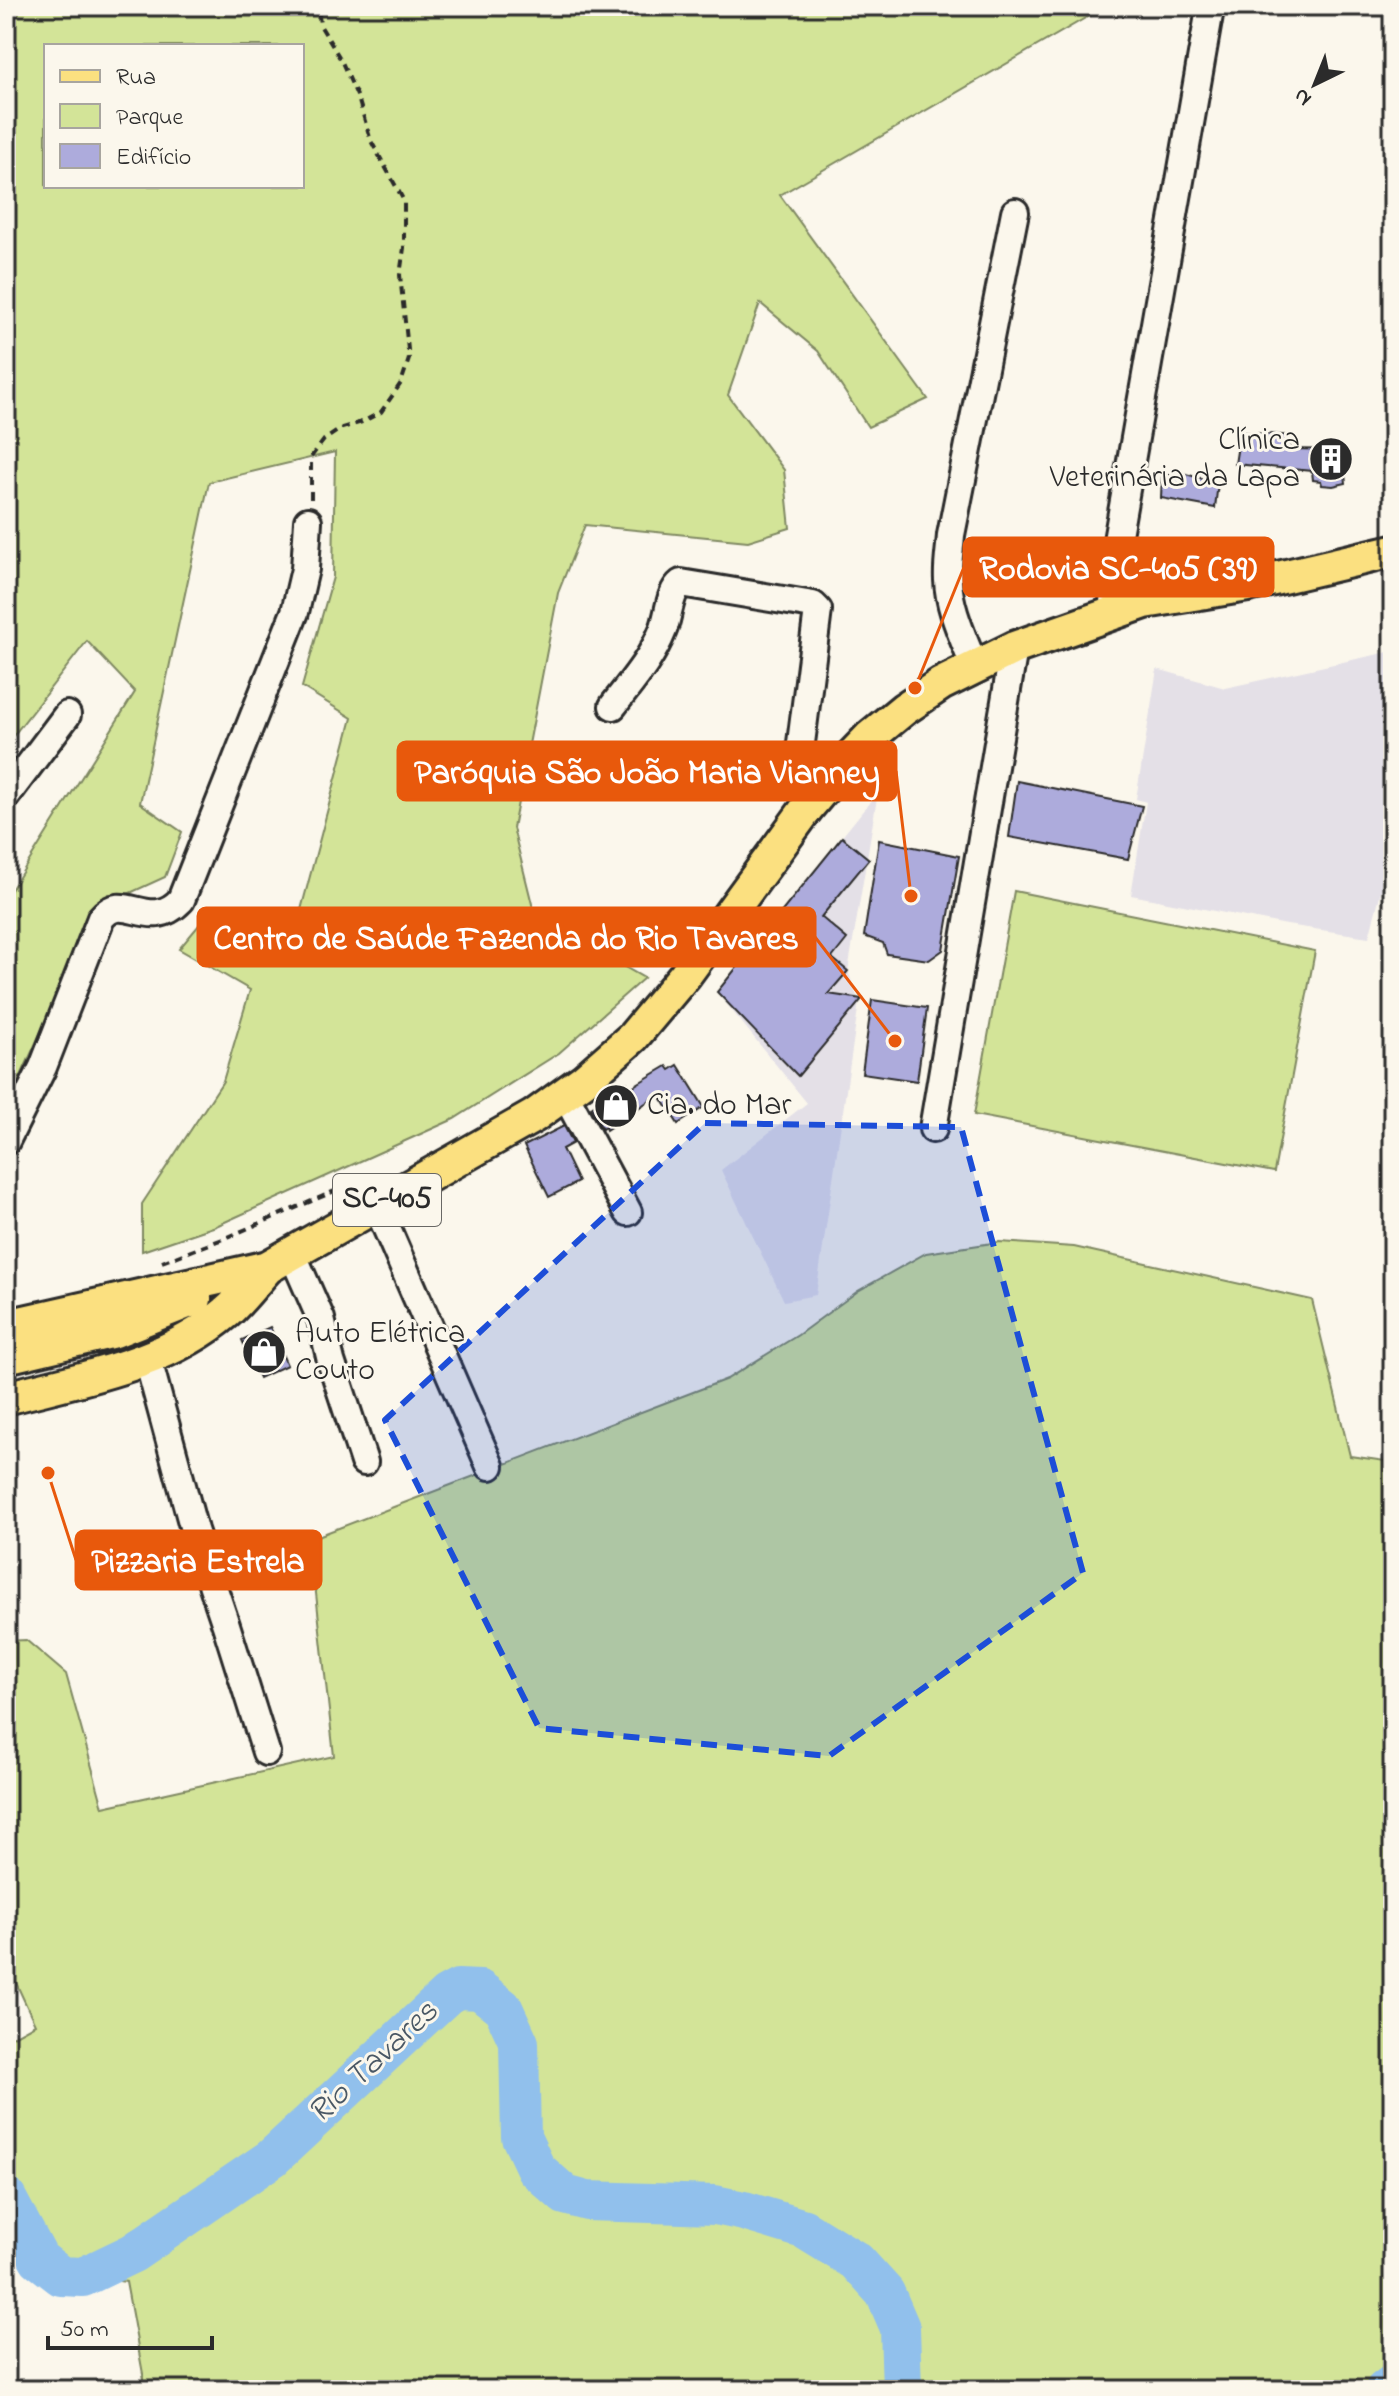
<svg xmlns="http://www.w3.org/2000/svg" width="1399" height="2396" viewBox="0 0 1399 2396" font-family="'Indie Flower',sans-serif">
<rect width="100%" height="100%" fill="#fbf7ec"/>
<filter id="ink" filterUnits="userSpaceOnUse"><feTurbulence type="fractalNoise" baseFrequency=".0125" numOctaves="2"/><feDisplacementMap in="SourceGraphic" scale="16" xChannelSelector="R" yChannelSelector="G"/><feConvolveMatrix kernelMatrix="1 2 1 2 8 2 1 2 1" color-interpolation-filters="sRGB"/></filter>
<g filter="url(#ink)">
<path fill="#e4e0e7" d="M1393,651v195l-24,91 -82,-12 -156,-30 15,-93 -10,-3 21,-130 68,19z
M878,792l-30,179 11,31 -43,293 -32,6 -63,-131 86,-67 -90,-111z"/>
<path fill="#d3e498" stroke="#7f8862" stroke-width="2" fill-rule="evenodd" d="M6,6h1100l-326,189 148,204 -60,28 -50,-76 -58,-48 -32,92 56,75 6,58 -42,13 -163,-16 -27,68 -45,235 22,88 109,62 -85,75 -105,66 -238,107 -74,25v-47l81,-123 27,-91 -71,-41 30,-36 88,12 55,-207 -50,-31 31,-110 2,-125 -126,30 -69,321 42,29 -17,45 -68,31 -91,201v-211l129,-206 -48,-51 -81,104zM46,46h256v140h-256z
M1014,891l301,60 -41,221 -300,-57z
M999,1242l75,5 238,53 38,156 43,6v928h-1247l-20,-108 -98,-14 -22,-52v-176l29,-16 -29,-63v-320l20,-1 40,34 37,133 231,-51 -24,-217 417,-160 71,-44 60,-44 68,-38z"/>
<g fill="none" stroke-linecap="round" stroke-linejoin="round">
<path stroke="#91c0ec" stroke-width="40" d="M6,2197l33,62 22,17 22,1 50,-24 139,-95 175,-163 11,-6 22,1 23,18 16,35 2,94 15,32 29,26 22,6 128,4 29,6 60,18 52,32 29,32 15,35 2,62
M1385,2390l8,-6"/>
</g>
<path fill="#adabdc" stroke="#2b2b2b" stroke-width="2" d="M1240,432l52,4 -1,13 51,1 4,33 -13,3 -11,-1 -1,-4 -8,-1 -1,-9 -77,-7z
M1175,471l43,12 -3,25 -54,-10 1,-23h13z
M1017,781l125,25 -14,53 -119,-22z
M842,837l27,22 -48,58 26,22 -15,19 16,13 -20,23 34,5 -64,77 -81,-84z
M879,840l80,16 -16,94 -14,10 -42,-6 -4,-11 -19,-7z
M872,1000l55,8 -10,73 -55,-8z
M678,1065l26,42 -26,17 -19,-30 -53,36 -1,-3 -3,2 -11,-22 36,-24 3,5 37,-22 3,4z
M564,1126l9,17 -11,6 16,33 -29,15 -25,-51z
M270,1327l17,38 -28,13 -17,-38z"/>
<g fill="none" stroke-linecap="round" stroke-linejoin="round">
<g stroke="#2b2b2b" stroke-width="32">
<path id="minor" d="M1113,613l1,-55 95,-543
M974,666c-10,-27 -25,-57 -26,-86 -1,-15 2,-30 3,-45l64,-323
M613,706c19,-25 38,-46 50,-76 6,-14 6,-38 18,-47l132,22 5,5 -18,141 7,57
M6,796l61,-81
M565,1094l63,118
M933,1129l81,-481
M6,1141l37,-74 58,-149c23,-29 48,16 80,-18l114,-288 10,-43 3,-48
M377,1206l113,260
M292,1253l29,66 10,42 33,101
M148,1360l46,170 32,95 40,127"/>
</g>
<g stroke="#2b2b2b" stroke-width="38">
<path id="major" d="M6,1326l262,-59 266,-151 50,-36 49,-43 52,-62 122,-167 38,-45 25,-26 34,-28 37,-25 73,-36 131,-46 103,-17 145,-34
M6,1357l109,-26 80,-32
M6,1398c76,-20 159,-33 221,-86 15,-13 27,-30 41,-45"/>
</g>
<path stroke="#2b2b2b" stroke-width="4" stroke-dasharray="8 6" stroke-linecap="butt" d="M311,499v-42l13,-17 18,-12 20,-6 19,-10 20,-29 8,-24 -9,-84 4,-27v-47l-33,-60 -13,-43 -17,-38 -21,-35 -2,-19
M162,1262l66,-25 144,-62"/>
<use href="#minor" stroke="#fbf7ec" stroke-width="26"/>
<use href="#major" stroke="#fbe080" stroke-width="32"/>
</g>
</g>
<path fill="#1d4ed8" fill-opacity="0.2" stroke="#1d4ed8" stroke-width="6" stroke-dasharray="16 10" stroke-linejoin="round" d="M705,1123l256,4 122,446 -254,183 -290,-28 -154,-308z"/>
<defs>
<g id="building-disc" transform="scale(2.3)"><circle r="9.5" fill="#2b2b2b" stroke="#fbf7ec"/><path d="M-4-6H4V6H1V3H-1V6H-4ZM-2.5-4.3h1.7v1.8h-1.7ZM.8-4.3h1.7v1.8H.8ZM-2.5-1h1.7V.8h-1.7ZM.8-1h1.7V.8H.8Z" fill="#fff"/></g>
<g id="shop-disc" transform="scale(2.3)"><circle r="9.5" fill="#2b2b2b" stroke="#fbf7ec"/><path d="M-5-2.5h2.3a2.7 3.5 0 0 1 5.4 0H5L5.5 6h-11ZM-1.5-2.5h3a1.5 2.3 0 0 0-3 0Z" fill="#fff"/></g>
</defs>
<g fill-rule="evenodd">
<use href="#building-disc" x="1331" y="459"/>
<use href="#shop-disc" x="616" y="1106"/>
<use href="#shop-disc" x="264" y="1352"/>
</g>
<g text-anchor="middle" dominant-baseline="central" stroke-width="6" stroke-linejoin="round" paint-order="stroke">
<rect fill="#fbf7ec" stroke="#696865" stroke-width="2" x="333" y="1174" width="108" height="52" rx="6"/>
<g font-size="30" font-weight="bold" fill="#2b2b2b">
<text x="387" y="1200">SC-405</text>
</g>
<g font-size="32" fill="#2b2b2b" stroke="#fbf7ec" text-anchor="start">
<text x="1300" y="441" text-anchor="end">Clínica<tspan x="1300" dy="37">Veterinária da Lapa</tspan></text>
<text x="647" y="1106">Cia. do Mar</text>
<text x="295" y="1334">Auto Elétrica<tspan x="295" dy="37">Couto</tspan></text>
</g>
<g font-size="34" font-style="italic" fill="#4a5865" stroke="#fbf7ec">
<text transform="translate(374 2063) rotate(-43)">Rio Tavares</text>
</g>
</g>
<path fill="none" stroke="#e8590c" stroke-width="3" d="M915 688L964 567M911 896L896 771M895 1041L815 937M48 1473L76 1560"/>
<g fill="#e8590c" stroke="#fbf7ec" stroke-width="3">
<circle cx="915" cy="688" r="8"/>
<circle cx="911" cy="896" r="8"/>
<circle cx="895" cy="1041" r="8"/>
<circle cx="48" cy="1473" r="8"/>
</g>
<g fill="#e8590c" stroke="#e8590c" stroke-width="3">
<rect x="964" y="538" width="309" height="58" rx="8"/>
<rect x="398" y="742" width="498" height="58" rx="8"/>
<rect x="198" y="908" width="617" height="58" rx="8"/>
<rect x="76" y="1531" width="245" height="58" rx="8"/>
</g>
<g font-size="34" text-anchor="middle" font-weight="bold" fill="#fff">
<text x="1118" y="579">Rodovia SC-405 (39)</text>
<text x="647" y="783">Paróquia São João Maria Vianney</text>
<text x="506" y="949">Centro de Saúde Fazenda do Rio Tavares</text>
<text x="198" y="1572">Pizzaria Estrela</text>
</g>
<rect width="1399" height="2396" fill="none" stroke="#fbf7ec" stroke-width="32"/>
<rect x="16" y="16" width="1367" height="2364" fill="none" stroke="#2b2b2b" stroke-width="3" filter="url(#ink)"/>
<rect x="44" y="44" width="260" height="144" fill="#fbf7ec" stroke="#a8a59f" stroke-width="2"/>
<rect x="60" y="70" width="40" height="12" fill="#fbe080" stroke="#a8a59f" stroke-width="2"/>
<text x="116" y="84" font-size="24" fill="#2b2b2b">Rua</text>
<rect x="60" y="104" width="40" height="24" fill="#d3e498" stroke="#a8a59f" stroke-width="2"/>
<text x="116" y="124" font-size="24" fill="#2b2b2b">Parque</text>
<rect x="60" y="144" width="40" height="24" fill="#adabdc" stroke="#a8a59f" stroke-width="2"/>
<text x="116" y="164" font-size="24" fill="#2b2b2b">Edifício</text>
<g transform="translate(1315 84) rotate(223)" stroke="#fbf7ec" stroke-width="6" paint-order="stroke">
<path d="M0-6L14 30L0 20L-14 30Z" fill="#2b2b2b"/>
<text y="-12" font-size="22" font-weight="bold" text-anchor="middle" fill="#2b2b2b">N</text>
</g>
<path d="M48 2336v12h164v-12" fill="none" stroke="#2b2b2b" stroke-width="4"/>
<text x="60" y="2336" font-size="24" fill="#2b2b2b" stroke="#fbf7ec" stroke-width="6" paint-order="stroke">50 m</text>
</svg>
